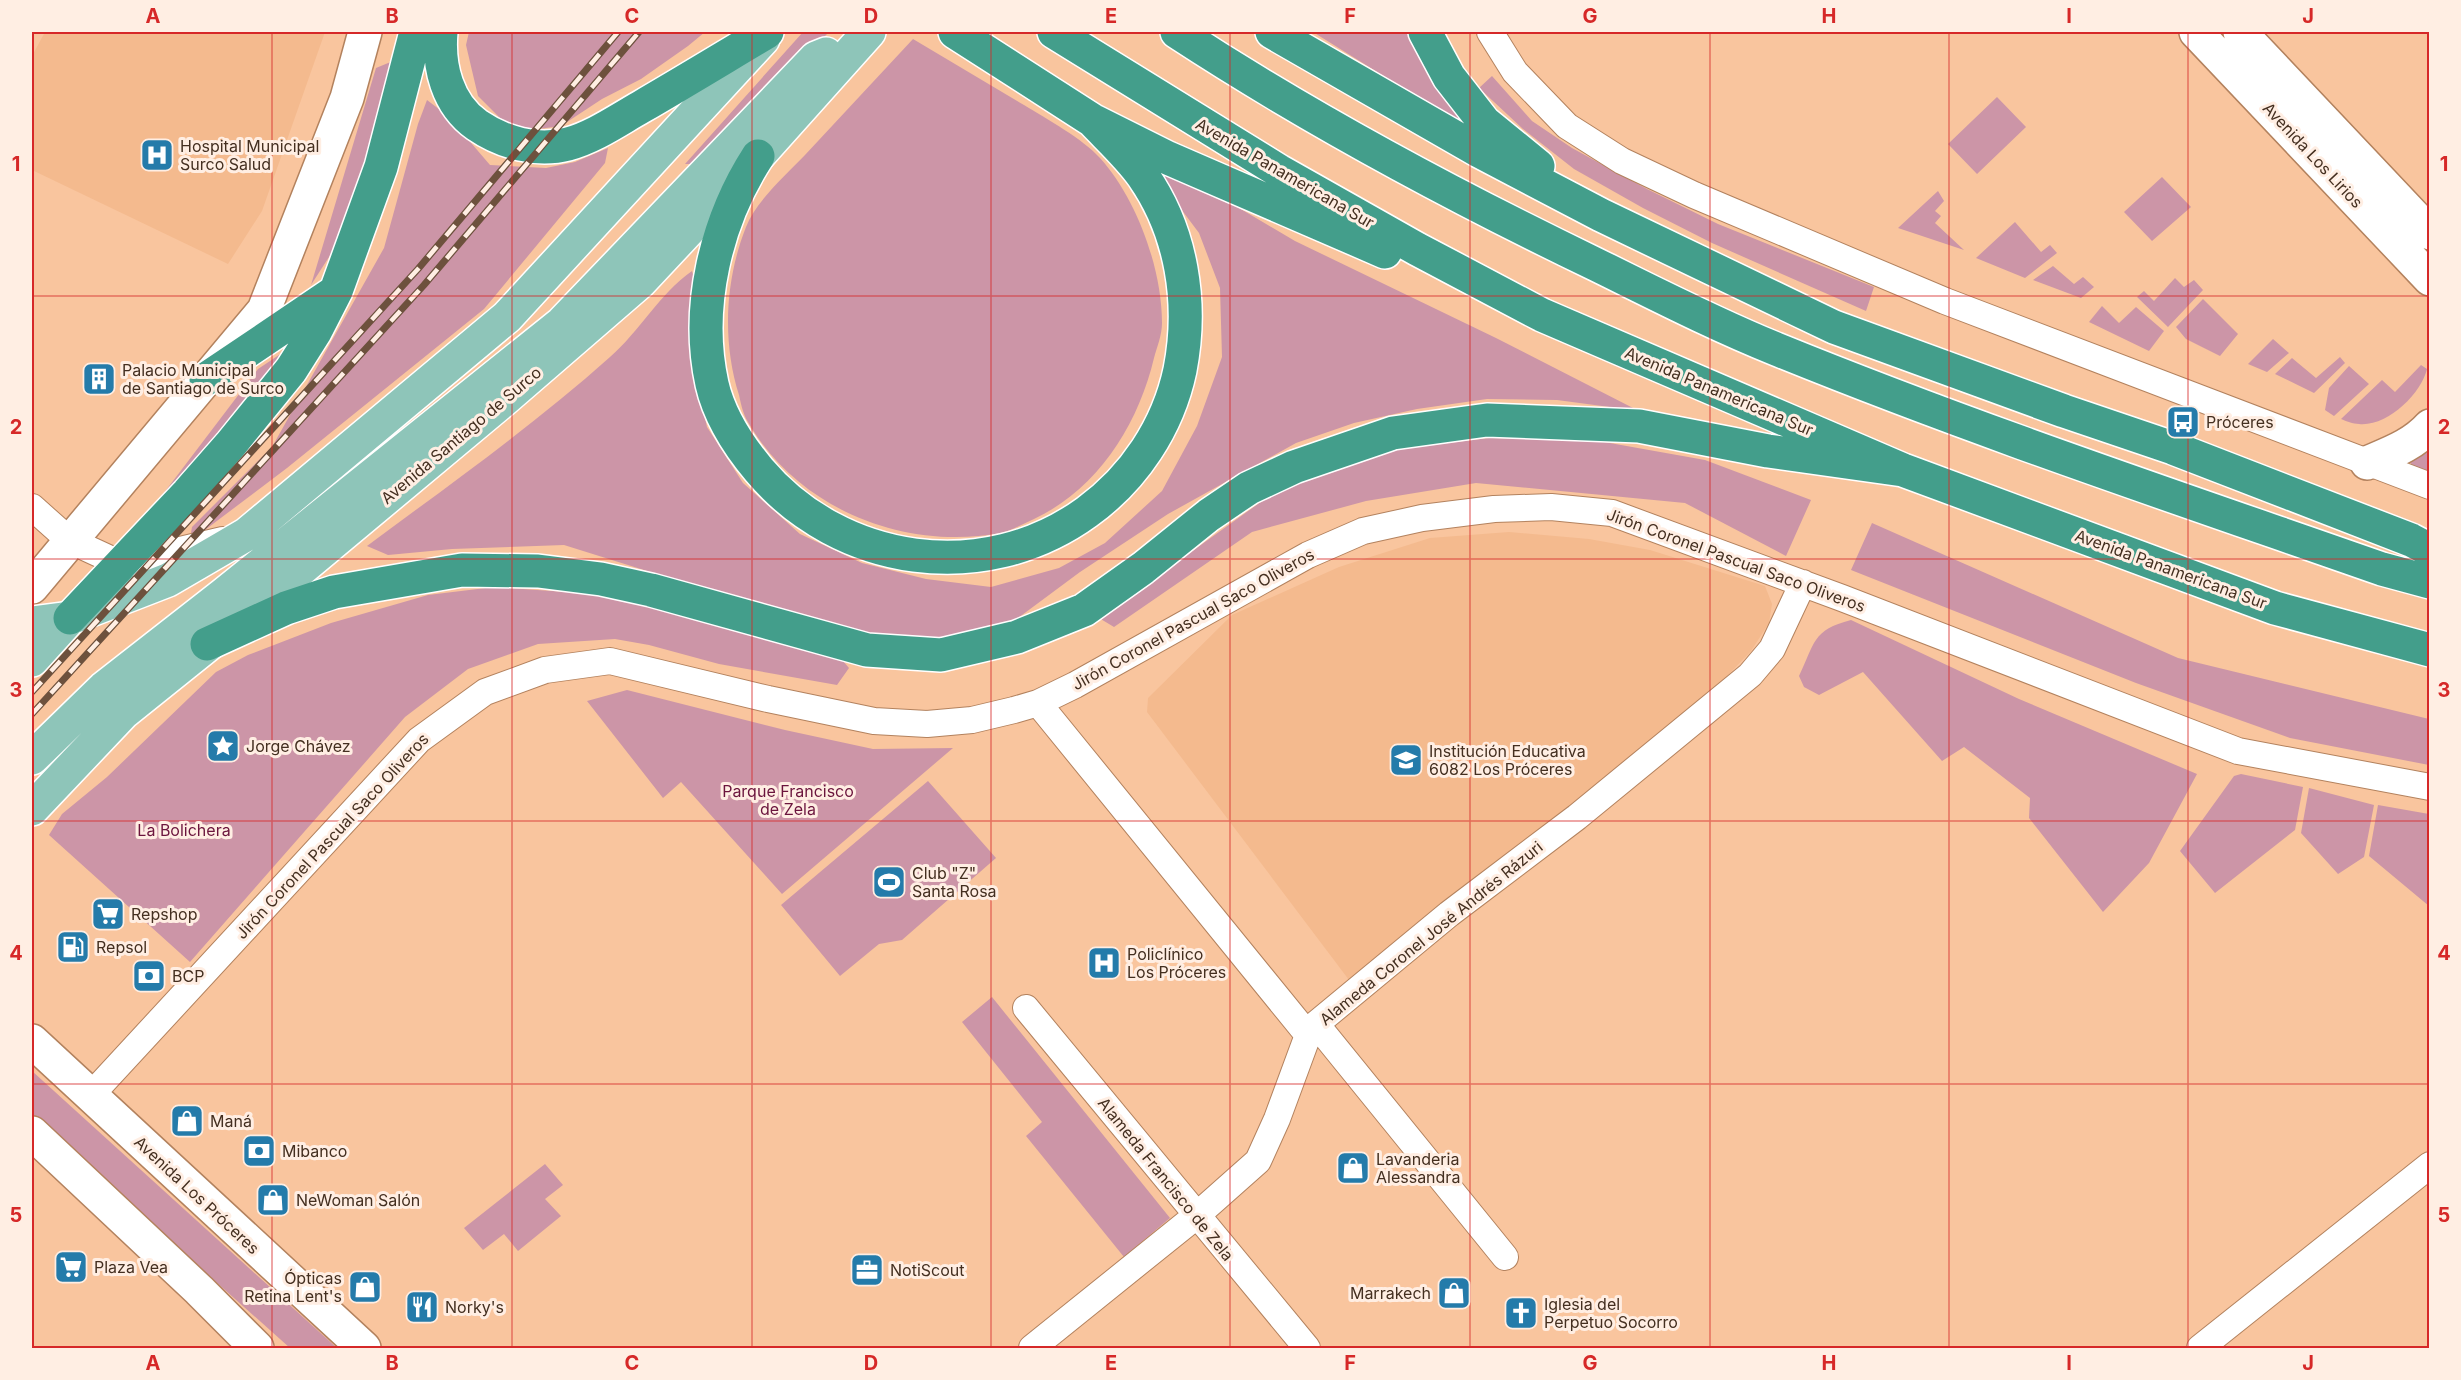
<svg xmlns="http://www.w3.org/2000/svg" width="2461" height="1380" viewBox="0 0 2461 1380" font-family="Inter,sans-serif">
<rect width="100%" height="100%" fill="#f9c59e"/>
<path fill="#f4ba8e" d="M45,32h280l-63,179 -34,53 -196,-94v-114z
M1509,532l80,7 61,11 115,36 7,18 -3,19 -18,28 -40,42 -140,115 -222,172 -202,-268 1,-14 84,-83 107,-48 91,-29z"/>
<path fill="#cc95a7" d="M469,32h236l-17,14 -47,33 -39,20 -41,27 -38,5 -23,-13 -22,-22 -12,-51z
M803,32h26l-131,132h-13z
M1313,32h106l72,111z
M913,39c37,22 74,44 111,66 23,14 59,34 76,53 37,41 62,111 62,165 0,12 -5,24 -8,35 -16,67 -56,131 -120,161 -11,5 -22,11 -33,14 -97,18 -203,-24 -253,-111 -5,-8 -7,-18 -9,-27 -17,-54 -14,-115 7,-168 10,-26 40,-52 59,-72 36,-39 72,-77 108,-116z
M393,61l-46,168 -36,56 65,-217z
M1492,76l40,45 40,27 75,41 71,35 156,63 -8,24 -154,-68 -69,-35 -69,-39 -51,-40 -44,-41z
M1997,97l29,30 -49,47 -29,-30z
M427,100l21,16 42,49 56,3 29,-6 33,-14 -3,15 -121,146 -197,159 -90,68 -6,-3 1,-6 80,-80 112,-199 34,-124z
M1145,161l57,25 93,55 201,97 137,70h-16l-60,-8 -70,-1 -70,10 -63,14 -58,20 -128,71 -88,58 -82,61 -78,12 -80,-17 -97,-27 -179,-56 -112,4 -64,6 -21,-9c82,-61 167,-121 243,-189 30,-26 49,-63 82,-86l5,19 -3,76 13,61 36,56 57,51 62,29 64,16 65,8 68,-19 46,-25 57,-52 35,-65 25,-69 -2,-69 -21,-55z
M2162,177l29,30 -39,34 -28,-29z
M1938,191l6,10 -9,10 6,5 -6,7 29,27 -66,-22z
M2015,222l26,30 9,-7 7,8 -32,25 -49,-20z
M2053,266l21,18 9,-7 11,10 -13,11 -48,-18z
M2175,278l9,9 10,-7 9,10 -35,37 -31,-30 7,-6 10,10z
M2203,299l35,35 -18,22 -34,-17 -10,-12z
M2102,306l17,17 17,-16 28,24 -15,20 -60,-29z
M2273,339l16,14 -22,19 -19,-8z
M288,349l-14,39 -117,114 101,-133z
M2340,357l5,6 -31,30 -39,-19 17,-16 24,20z
M2421,365l6,4c-6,25 -40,58 -68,55 -6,0 -13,-3 -18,-5l41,-39 13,12z
M2349,366l20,18 -35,32 -9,-6 4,-22z
M1489,438l104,2 112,20 106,40 -25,56 -101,-53 -209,-20 -110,18 -114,31 -138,95 -15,-9 184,-132 115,-37z
M2429,441v35c-11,-5 -20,-7 -19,-21z
M1872,523l306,135 251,61v46l-139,-27 -154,-55 -285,-113z
M494,587l102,7 236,54 17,20 -12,17 -118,-21 -70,-19 -34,-6 -77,5 -70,25 -63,48 -215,245 -141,-127 13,-21 45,-37 109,-105 32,-17 83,-32 97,-28z
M1851,620l168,79 178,75 -48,89 -46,49 -74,-94 1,-20 -66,-51 -22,14 -79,-89 -44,23 -15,-8 -5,-11c16,-33 13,-46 52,-56z
M627,690l158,40 88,19 80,-1 -171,146 -101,-112 -18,16 -76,-97z
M2241,774l62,13 -8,43 -80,63 -35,-42 54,-75z
M928,781l68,77 -94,82 -23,4 -39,32 -59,-71z
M2309,788l65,17 -10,52 -26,17 -37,-41z
M2378,805l51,9v92l-60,-50z
M992,997l178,221 -46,39 -98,-121 16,-14 -80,-100z
M32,1071l305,277h-47l-205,-183 -53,-52z
M545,1164l18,21 -18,14 16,17 -43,35 -14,-17 -21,16 -19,-22z"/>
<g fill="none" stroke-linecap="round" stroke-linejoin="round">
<g stroke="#b3825e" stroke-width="28">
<path id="minor" d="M1490,32l25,40 52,54 55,35 72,34 251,106 485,185
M32,507l37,33 52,24 102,-24
M1038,703l270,332
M1026,1008l281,340
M1316,1024l189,233
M91,1095l328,-355 66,-48 60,-22 65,-9 158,38 106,22 53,3 45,-4 42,-10 24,-7 37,-18 233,-130 55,-24 59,-13 72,-9 57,-2 61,6 230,85 396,153 192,36
M1032,1348l164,-132 62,-55 19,-42 31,-84 8,-11 133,-110 128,-97 173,-142 22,-26 31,-66
M2200,1348l230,-183"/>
</g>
<g stroke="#b3825e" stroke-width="36">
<path id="tertiary" d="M32,587l232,-277 83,-212 18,-66"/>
</g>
<g stroke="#b3825e" stroke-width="36">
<path id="secondary" d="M2196,32l234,247
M2240,32l190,201
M2367,463c23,-10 46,-18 63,-37
M32,1041l332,307
M32,1133l167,157 58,58"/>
</g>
<g stroke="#fff" stroke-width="36">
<path id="primary" d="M32,623l38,-5 98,-38 79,-46 260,-217 256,-278
M32,660l38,-42
M32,758l72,-70 119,-93 339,-272 254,-265 10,-4
M32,809l91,-96 153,-123 224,-187 140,-121 118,-126 111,-124"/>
</g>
<g stroke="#fff" stroke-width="36">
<path id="motorway" d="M441,32c-3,34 6,72 36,93 26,18 60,27 91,19 26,-7 50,-24 73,-37 43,-25 84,-50 126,-75
M955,32l137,88 76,38 217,94
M1054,32l225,139 138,78 125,66 361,155 372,138 155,42
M1177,32c133,87 275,163 418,232 59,29 119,60 181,85 199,81 403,149 606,220l48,13
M1272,32l207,119 122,64 233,112 230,84 109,37 238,92 19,10
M1425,32l24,45 35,45 54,44
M758,156c-42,65 -63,151 -46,228 7,31 26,61 47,86 81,96 225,117 328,42 47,-34 81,-85 93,-142 13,-67 2,-138 -37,-194 -14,-20 -34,-38 -51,-56
M206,379l129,-87
M70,618l118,-125 43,-49 60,-74 24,-38 21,-41 45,-124 35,-135
M207,644l79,-36 48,-16 128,-22 76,1 63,8 50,11 216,60 74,5 76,-18 67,-27 59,-42 66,-53 40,-27 45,-21 99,-34 94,-13 152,6 129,25 135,19"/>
</g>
<use href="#minor" stroke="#fff" stroke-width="26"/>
<use href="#tertiary" stroke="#fff" stroke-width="33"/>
<use href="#secondary" stroke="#fff" stroke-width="33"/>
<use href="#primary" stroke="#8ec5b9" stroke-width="33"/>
<use href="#motorway" stroke="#439e8b" stroke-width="33"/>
<g stroke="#6d513d" stroke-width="7">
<path id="rail" d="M32,692l386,-423 200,-237
M32,714l392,-429 215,-253"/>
</g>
<use href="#rail" stroke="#ffeee3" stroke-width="4.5" stroke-dasharray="14" stroke-linecap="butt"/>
</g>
<path fill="none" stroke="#d62828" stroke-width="1.5" stroke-opacity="0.55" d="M272,32v1316M512,32v1316M752,32v1316M991,32v1316M1230,32v1316M1470,32v1316M1710,32v1316M1949,32v1316M2188,32v1316M32,296h2398M32,559h2398M32,821h2398M32,1084h2398"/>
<defs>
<g id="hospital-square" transform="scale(1.725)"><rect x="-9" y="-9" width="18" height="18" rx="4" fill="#247baa" stroke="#ffeee3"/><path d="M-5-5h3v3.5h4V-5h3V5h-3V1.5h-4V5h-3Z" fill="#fff"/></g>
<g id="building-square" transform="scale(1.725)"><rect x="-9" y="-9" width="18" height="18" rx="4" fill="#247baa" stroke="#ffeee3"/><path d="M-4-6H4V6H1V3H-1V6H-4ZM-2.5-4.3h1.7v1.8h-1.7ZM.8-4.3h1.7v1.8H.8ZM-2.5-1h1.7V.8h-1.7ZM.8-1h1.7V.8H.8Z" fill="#fff"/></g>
<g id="bus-square" transform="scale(1.725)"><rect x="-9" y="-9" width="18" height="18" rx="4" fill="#247baa" stroke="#ffeee3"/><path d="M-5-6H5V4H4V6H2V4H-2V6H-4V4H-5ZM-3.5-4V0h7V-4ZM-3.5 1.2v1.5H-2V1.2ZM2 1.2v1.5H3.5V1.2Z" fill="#fff"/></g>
<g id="sight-square" transform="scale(1.725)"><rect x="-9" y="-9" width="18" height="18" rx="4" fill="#247baa" stroke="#ffeee3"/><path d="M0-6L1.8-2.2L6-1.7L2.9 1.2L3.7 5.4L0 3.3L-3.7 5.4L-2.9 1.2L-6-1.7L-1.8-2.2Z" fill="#fff"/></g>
<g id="school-square" transform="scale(1.725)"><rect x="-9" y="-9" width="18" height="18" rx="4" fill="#247baa" stroke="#ffeee3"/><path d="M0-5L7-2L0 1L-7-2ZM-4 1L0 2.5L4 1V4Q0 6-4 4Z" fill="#fff"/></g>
<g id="stadium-square" transform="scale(1.725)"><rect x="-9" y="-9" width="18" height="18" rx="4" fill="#247baa" stroke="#ffeee3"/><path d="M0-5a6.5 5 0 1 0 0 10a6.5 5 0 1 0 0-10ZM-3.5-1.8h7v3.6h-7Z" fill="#fff"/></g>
<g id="supermarket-square" transform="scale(1.725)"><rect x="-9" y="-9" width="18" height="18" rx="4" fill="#247baa" stroke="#ffeee3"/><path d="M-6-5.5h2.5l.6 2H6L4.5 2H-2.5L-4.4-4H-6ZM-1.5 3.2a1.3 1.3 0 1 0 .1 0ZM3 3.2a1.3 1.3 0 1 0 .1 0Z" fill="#fff"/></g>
<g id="fuel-square" transform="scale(1.725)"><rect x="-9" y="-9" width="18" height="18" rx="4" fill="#247baa" stroke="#ffeee3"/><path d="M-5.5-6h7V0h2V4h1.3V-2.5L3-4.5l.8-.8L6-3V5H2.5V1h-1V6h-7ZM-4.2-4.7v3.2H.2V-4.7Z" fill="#fff"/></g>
<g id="bank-square" transform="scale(1.725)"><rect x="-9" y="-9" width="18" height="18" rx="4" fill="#247baa" stroke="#ffeee3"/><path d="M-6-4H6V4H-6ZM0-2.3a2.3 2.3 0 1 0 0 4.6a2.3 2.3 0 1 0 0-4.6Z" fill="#fff"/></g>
<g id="shop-square" transform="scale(1.725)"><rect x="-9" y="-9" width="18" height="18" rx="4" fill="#247baa" stroke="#ffeee3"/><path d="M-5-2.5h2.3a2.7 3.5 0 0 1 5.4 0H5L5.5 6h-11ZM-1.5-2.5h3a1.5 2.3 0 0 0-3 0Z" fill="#fff"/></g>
<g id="office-square" transform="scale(1.725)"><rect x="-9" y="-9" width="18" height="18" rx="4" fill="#247baa" stroke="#ffeee3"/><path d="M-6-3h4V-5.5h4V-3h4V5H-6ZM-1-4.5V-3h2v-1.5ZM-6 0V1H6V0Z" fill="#fff"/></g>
<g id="restaurant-square" transform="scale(1.725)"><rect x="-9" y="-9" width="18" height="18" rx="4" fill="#247baa" stroke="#ffeee3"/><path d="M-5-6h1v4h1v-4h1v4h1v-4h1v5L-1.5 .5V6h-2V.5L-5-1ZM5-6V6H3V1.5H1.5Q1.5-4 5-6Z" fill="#fff"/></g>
<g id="church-square" transform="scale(1.725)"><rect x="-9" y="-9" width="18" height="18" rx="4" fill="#247baa" stroke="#ffeee3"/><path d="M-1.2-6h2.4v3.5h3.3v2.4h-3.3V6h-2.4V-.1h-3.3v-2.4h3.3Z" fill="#fff"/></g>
</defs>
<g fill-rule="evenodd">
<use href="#hospital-square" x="157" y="155"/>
<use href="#building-square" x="99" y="379"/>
<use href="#bus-square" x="2183" y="422"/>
<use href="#sight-square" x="223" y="746"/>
<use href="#school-square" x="1406" y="760"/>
<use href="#stadium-square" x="889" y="882"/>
<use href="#supermarket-square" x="108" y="914"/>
<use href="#fuel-square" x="73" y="947"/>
<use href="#hospital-square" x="1104" y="963"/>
<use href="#bank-square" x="149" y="976"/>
<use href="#shop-square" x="187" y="1121"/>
<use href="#bank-square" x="259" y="1151"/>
<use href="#shop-square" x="1353" y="1168"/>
<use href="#shop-square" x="273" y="1200"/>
<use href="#supermarket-square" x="71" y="1267"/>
<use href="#office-square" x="867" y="1270"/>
<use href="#shop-square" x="365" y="1287"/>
<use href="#shop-square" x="1454" y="1293"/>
<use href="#restaurant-square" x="422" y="1307"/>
<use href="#church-square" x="1521" y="1313"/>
</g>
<g text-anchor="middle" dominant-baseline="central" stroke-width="6" stroke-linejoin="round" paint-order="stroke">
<g font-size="16" fill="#442f20" stroke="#ffeee3" text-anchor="start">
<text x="180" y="146">Hospital Municipal<tspan x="180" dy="18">Surco Salud</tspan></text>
<text x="122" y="370">Palacio Municipal<tspan x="122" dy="18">de Santiago de Surco</tspan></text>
<text x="2206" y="422">Próceres</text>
<text x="246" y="746">Jorge Chávez</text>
<text x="1429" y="751">Institución Educativa<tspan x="1429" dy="18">6082 Los Próceres</tspan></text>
<text x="912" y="873">Club "Z"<tspan x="912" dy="18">Santa Rosa</tspan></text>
<text x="131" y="914">Repshop</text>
<text x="96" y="947">Repsol</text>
<text x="1127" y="954">Policlínico<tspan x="1127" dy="18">Los Próceres</tspan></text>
<text x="172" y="976">BCP</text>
<text x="210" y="1121">Maná</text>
<text x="282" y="1151">Mibanco</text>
<text x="1376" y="1159">Lavanderia<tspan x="1376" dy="18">Alessandra</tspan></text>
<text x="296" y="1200">NeWoman Salón</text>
<text x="94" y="1267">Plaza Vea</text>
<text x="890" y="1270">NotiScout</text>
<text x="342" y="1278" text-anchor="end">Ópticas<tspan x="342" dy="18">Retina Lent's</tspan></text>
<text x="1431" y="1293" text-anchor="end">Marrakech</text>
<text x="1544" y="1304">Iglesia del<tspan x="1544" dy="18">Perpetuo Socorro</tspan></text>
<text x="445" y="1307">Norky's</text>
</g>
<g font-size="16" fill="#442f20" stroke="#ffeee3">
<text transform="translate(2313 155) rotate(47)">Avenida Los Lirios</text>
<text transform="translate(1285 173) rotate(30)">Avenida Panamericana Sur</text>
<text transform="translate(1719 391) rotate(23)">Avenida Panamericana Sur</text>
<text transform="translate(461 435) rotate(-40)">Avenida Santiago de Surco</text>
<text transform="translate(1736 560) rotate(20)">Jirón Coronel Pascual Saco Oliveros</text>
<text transform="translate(2171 569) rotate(20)">Avenida Panamericana Sur</text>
<text transform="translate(1193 619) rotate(-29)">Jirón Coronel Pascual Saco Oliveros</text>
<text transform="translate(332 836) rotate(-47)">Jirón Coronel Pascual Saco Oliveros</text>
<text transform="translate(1431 933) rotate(-39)">Alameda Coronel José Andrés Rázuri</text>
<text transform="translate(1166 1179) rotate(51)">Alameda Francisco de Zela</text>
<text transform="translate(197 1195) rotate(43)">Avenida Los Próceres</text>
</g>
<g font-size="16" fill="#6b143d" stroke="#ffeee3">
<text x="788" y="791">Parque Francisco<tspan x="788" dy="18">de Zela</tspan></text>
<text x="184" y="830">La Bolichera</text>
</g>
</g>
<rect width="2461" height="1380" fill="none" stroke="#ffeee3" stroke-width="66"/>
<rect x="33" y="33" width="2395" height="1314" fill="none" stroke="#d62828" stroke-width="2"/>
<g font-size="20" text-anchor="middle" font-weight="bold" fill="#d62828">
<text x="153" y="23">A</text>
<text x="392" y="23">B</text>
<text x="632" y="23">C</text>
<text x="871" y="23">D</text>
<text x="1111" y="23">E</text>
<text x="1350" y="23">F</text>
<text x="1590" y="23">G</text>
<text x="1829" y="23">H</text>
<text x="2069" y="23">I</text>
<text x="2308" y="23">J</text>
<text x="16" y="171">1</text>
<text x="2444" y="171">1</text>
<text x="16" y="434">2</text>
<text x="2444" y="434">2</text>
<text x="16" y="697">3</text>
<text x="2444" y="697">3</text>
<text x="16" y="960">4</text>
<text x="2444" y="960">4</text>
<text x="16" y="1222">5</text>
<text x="2444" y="1222">5</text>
<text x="153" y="1370">A</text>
<text x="392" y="1370">B</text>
<text x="632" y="1370">C</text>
<text x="871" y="1370">D</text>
<text x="1111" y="1370">E</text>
<text x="1350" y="1370">F</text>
<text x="1590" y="1370">G</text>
<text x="1829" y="1370">H</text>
<text x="2069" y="1370">I</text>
<text x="2308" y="1370">J</text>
</g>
</svg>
